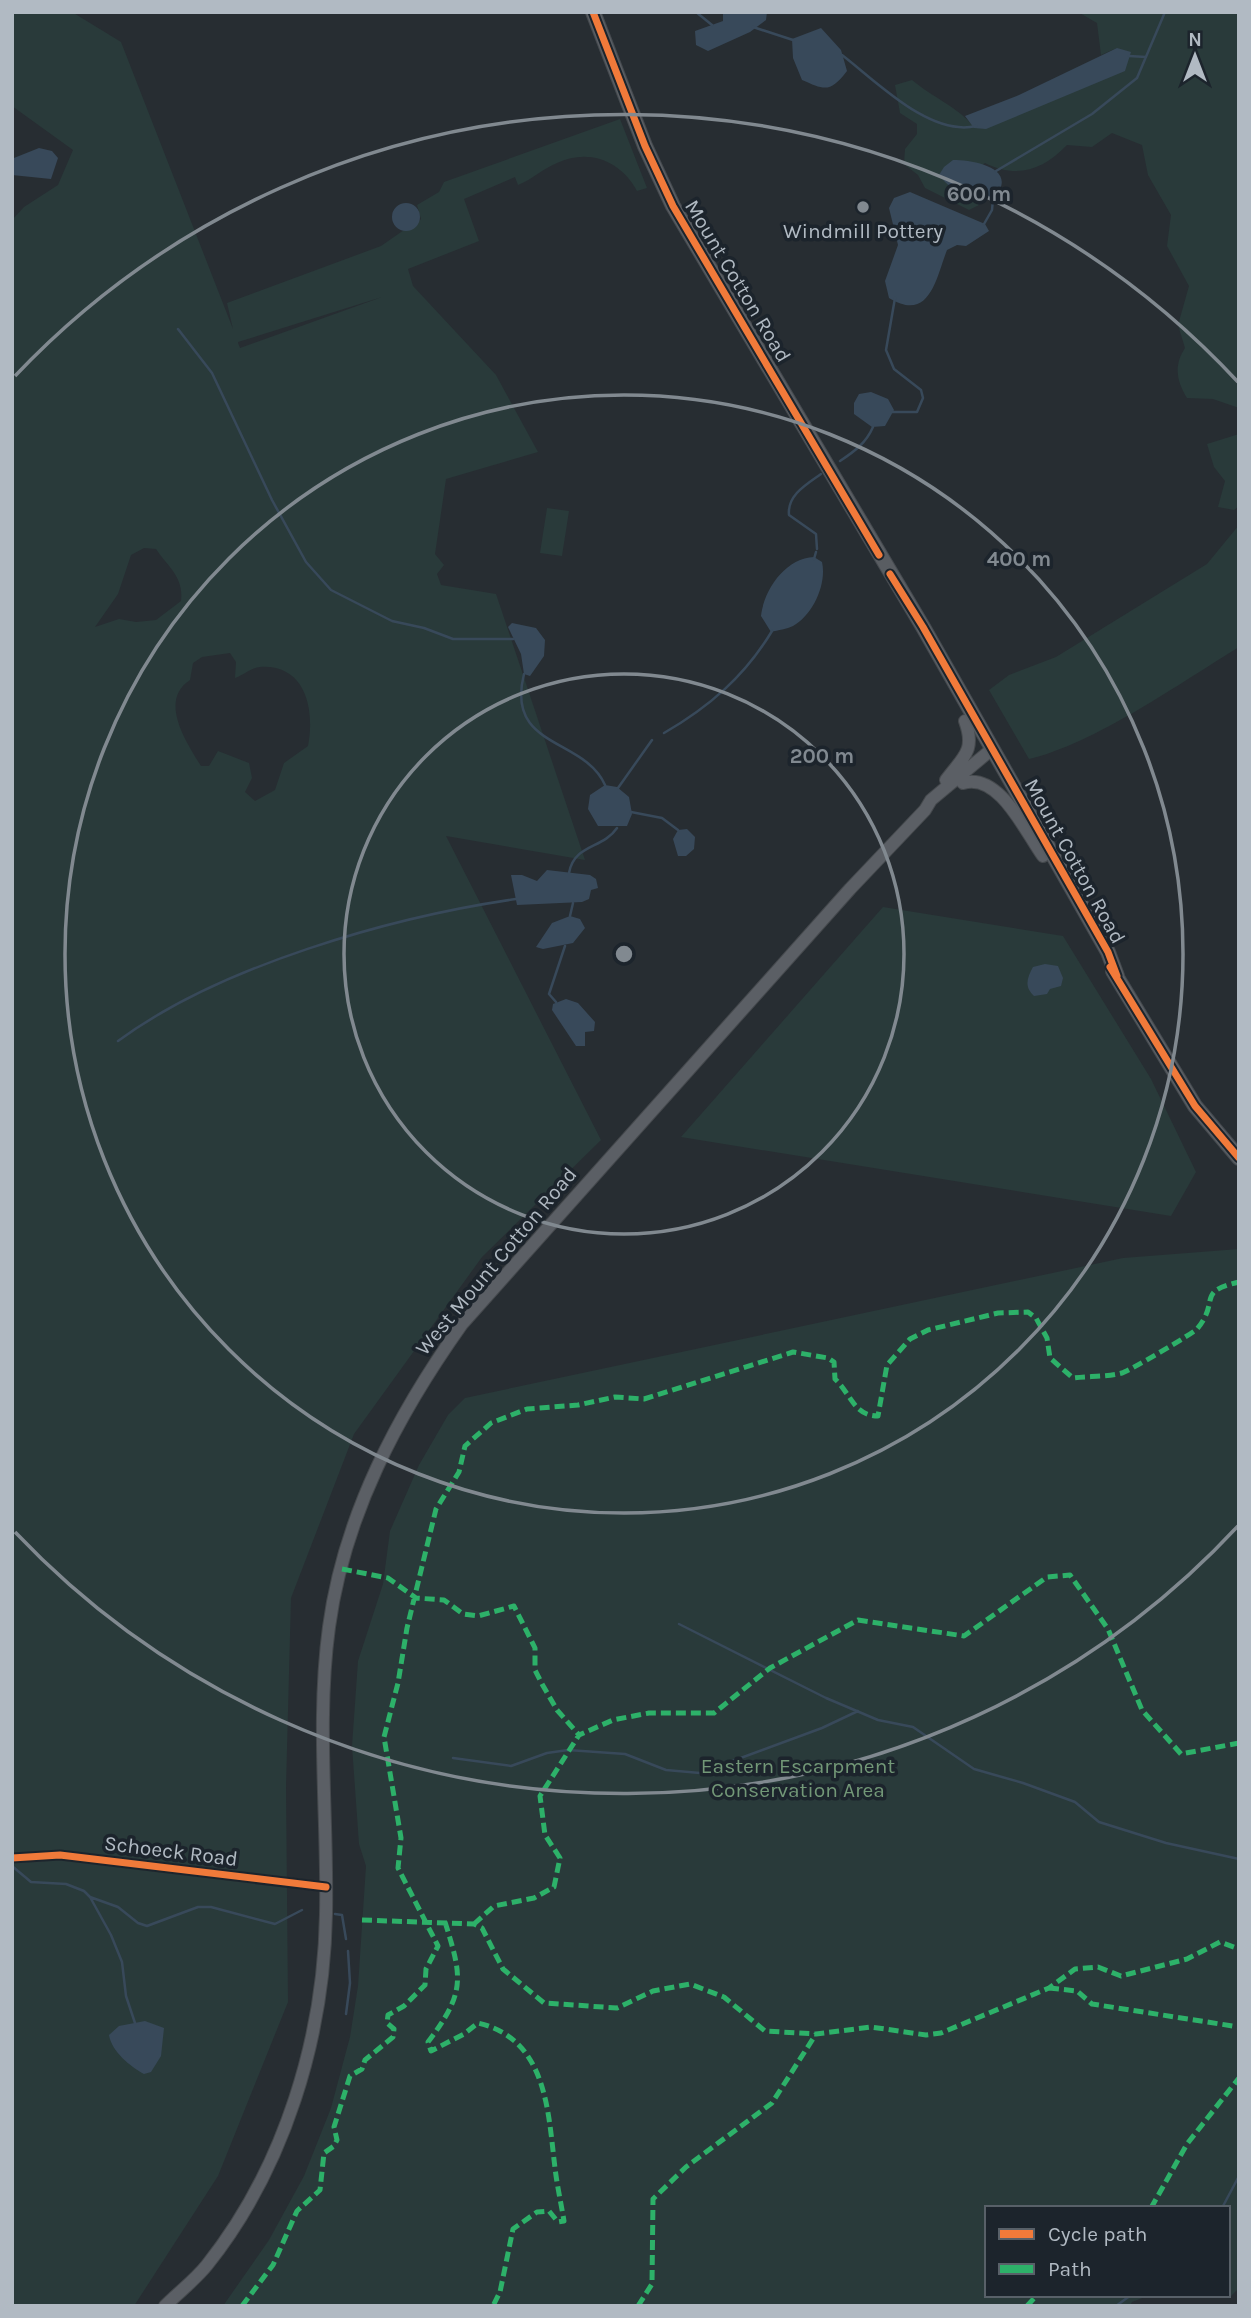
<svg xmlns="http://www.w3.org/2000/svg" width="1251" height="2318" viewBox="0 0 1251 2318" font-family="Karla,sans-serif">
<rect width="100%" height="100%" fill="#272d32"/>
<path fill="#293a3a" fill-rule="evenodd" d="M12,12h60l49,30 112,287 -6,-26 154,-57 23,-16 8,-1 9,-10 -4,-14 22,-13 5,-10 176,-63 27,69 -10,3c-16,-30 -48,-43 -80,-28 -15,6 -24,16 -39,22l-3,-8 -51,22 15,42 -71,28 5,17 83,89 42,77 -92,27 -11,75 9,11 -7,9 4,11 55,9 89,266 -139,-24 155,304 -119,117 -128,177 -63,164 -5,189 2,215 -70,174 -84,130h-122v-2086l12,-13 34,-22 15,-35 -61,-44zM382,297l-142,51 -2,-5v-1zM144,548l12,1c12,18 28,28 25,52l-25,19 -20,2 -17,-3 -24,8 23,-33 13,-39zM230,653l6,9 -1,16c9,-3 15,-10 25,-11 46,-3 55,43 48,79l-24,17 -9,27 -20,11 -10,-9 7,-14 -3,-15 -31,-12 -9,15h-8c-14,-23 -43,-65 -11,-86l3,-17 9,-6z
M1078,12h161v396l-26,-9 -26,-1c-11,-18 -13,-33 -2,-50l-7,-23 11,-39 -22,-40 4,-31 -23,-40 -6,-30 -30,-12 -20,14 -25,-2c-24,25 -50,34 -82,18l-35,26 23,10 6,6 -10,5 -44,-22 -7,-13 -14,-11 1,-15 12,-15v-10l-17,-11 -5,-28 17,-5c20,17 46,27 62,47l143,-79 -16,7 -4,-32z
M1239,434v72l-5,4 -16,-3 7,-26 -11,-14 -7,-23z
M547,508l22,3 -7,45 -22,-3z
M1239,525v122c-59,36 -145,97 -210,112l-40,-69 20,-15 47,-18 151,-93z
M883,907l180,29 88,143 45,93 -25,44 -490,-79z
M1239,1249v1039l-8,8 -46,-1h43v-87h-241v87h163l-18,7 -2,4h-907l46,-66 35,-64 27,-68 19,-71 8,-51 8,-120 -7,-22 -7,-98 6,-85 25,-77 7,-53 29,-66 29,-50 17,-17 658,-140z"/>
<path fill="#38495a" d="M723,12h44l-1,8 -16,12 -42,19 -12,-6 -1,-14 28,-10z
M821,28l20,22 6,21c-17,22 -22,19 -45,9l-9,-22 -1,-19z
M1117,48l14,4 -6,19 -139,58 -12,-1 -9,-12 54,-21z
M39,148l13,3 6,7 -7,21 -39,-4 2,-17z
M953,160c22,0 68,9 40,39 -24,-1 -39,-5 -54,-24l5,-8z
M910,192l75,32 4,7 -23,15 -9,-1 -10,5c-11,28 -17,73 -58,48l-4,-17 13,-36 -9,-37 5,-10z
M392 217a14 14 0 1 1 28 0a14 14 0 1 1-28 0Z
M871,392l17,7 6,11 -9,16 -13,1 -18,-13v-11l5,-9z
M814,557l8,5c5,22 -9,53 -29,64 -6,3 -15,4 -22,6l-10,-16c3,-27 25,-58 53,-59z
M512,623l24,5 9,12 -1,16 -14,20 -6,-2 -3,-20 -13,-27z
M605,785l12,2 12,10 3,17 -5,12h-29l-10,-17 2,-14z
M687,829l8,8 -1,12 -8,7h-8l-5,-17 5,-9z
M547,870l43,5 6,4 2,9 -7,2 -2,9 -7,3 -65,3 -6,-30h11l15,6z
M570,916l10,3 5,9 -12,15 -30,6 -7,-2 16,-24z
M1045,964l13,2 5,12 -2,8 -11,3 -3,5 -13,2c-10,-9 -7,-18 -1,-29z
M566,999l12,4 17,19 -1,9 -9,1v14h-9l-24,-36 1,-6z
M145,2021l19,7 -3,28 -10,16 -7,2c-14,-8 -32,-22 -35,-39l10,-9z"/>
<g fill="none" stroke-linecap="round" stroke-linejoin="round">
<path stroke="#38495a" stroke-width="2.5" d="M696,12l16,13
M753,27l40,13
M842,55c34,26 88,82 134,71
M1129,56l17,1
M996,171l96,-57 45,-36 28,-66
M984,224l8,-14 1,-11
M178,329l34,44 60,127 34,62 25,28 61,31 32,7 29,11h60
M892,412h25l6,-14 -2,-8 -27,-21 -8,-19 9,-52
M840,461c15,-10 26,-18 33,-34
M817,549l-1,-15 -27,-19c-2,-20 18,-31 32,-41
M814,559l2,-7
M524,674c-19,75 60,63 81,111
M664,733c45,-26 81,-57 108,-102
M618,788l34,-48
M631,812l31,6 16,12
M569,873c5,-29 34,-24 48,-45
M570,916l3,-13
M556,1002l-7,-8 16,-48
M118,1041c102,-75 273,-124 398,-142
M679,1624l147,74 52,22 35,7 61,42 49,14 52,19 24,20 67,21 73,16
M453,1758l58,8 36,-13 21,-3 57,4 41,16 34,3 122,-45 36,-17
M12,1866l19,16 35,2 18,7 6,6 21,38 11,27 4,34 9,27
M90,1897l28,10 20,16 9,3 51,-19h13l64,17 27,-14
M335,1914l7,1 4,24
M346,2014l4,-31 -2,-32
M1222,2208l17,-32
M1116,2306l15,-11"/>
<g stroke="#45494d" stroke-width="10">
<path id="street" d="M12,1858l48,-3 266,32"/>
</g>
<g stroke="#45494d" stroke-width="14">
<path id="secondary" d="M946,780c17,-23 30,-29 19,-59
M963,783c36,-11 62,48 80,73
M165,2306c14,-14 30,-26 42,-41 78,-98 117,-228 119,-351 2,-96 -10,-192 3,-287 15,-112 69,-213 133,-303l388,-435 75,-79 6,-10 61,-51"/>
</g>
<g stroke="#454a4f" stroke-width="16">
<path id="primary" d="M593,12l52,134 28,60 250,421 185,325 9,24
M1113,971l82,135 44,52"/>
</g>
<use href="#street" stroke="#575c60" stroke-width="9"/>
<use href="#secondary" stroke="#5b5f65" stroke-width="12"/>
<use href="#primary" stroke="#595d62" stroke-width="14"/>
<path stroke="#2db169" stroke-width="5" stroke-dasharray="10 5" stroke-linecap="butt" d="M342,1569l46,9 28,20 28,2 19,14 15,2 36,-10 21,42v22l7,14 15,26 22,25
M362,1920l112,4 8,4 21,41 41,34 73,5 36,-17 37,-7 34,13 41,34 51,3 55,-7 55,8 15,-2 108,-45 26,-19 23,-2 23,9 66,-17 33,-17 19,7
M445,1922c18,57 20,71 -17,120l3,9 33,-17 14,-11c69,16 70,88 77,145 2,17 6,35 9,53l-6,1 -9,-11 -12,1 -24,17 -13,63 -7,14
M474,1924l20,-18 40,-8 20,-11 6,-29 -15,-23 -5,-39 39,-61 34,-15 36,-7h65l56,-45 88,-48 106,16 83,-59 23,-2 38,54 34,81 39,44 58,-11
M1049,1988l28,3 15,13 147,23
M1151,2208l36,-64 52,-66
M242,2306l31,-41 24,-54 23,-21 4,-37 10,-7 3,-6 -3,-13 16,-51 12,-7 3,-9 28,-23 1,-8 -7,-6 1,-8 16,-9 21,-21 1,-16 12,-23 -40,-78 3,-30 -17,-101 14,-54 9,-55 29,-119 23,-37 6,-26 26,-23 36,-14 51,-4 37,-8 29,2 149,-47 35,6 6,4 1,17c16,15 19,37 43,37l9,-51 23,-26 18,-9 70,-17 30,-1 8,6 11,20 3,20 23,20c16,-2 34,-1 49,-5 7,-2 70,-39 75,-44 24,-29 -2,-37 42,-47
M638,2306l14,-22 1,-85 33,-32 86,-64 44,-69
M1027,2306l10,-11"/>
<g stroke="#1c242c" stroke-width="11">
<path id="cycleway" d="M593,12l52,134 28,60 206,349
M890,574l33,53 185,325 9,24
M1110,967l85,139 44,52
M12,1858l48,-3 266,32"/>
</g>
<use href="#cycleway" stroke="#f17a3a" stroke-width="7"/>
</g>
<g fill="none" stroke="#818990" stroke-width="3.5">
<circle cx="624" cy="954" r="280"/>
<circle cx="624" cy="954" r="559"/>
<path d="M1238 1526A839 839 0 0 1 15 1532M15 376A839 839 0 0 1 1238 382"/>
</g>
<circle fill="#818990" stroke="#1c242c" stroke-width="2.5" cx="863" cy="207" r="7"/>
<g text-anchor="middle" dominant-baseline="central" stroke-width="7" stroke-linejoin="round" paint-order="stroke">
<g font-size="21" fill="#b1bac3" stroke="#1c242c">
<text x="863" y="231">Windmill Pottery</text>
</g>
<g font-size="21" fill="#b1bac3" stroke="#1c242c">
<text transform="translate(738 281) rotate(59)">Mount Cotton Road</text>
<text transform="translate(1075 861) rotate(61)">Mount Cotton Road</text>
<text transform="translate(496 1261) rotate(-50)">West Mount Cotton Road</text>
<text transform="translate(171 1851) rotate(7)">Schoeck Road</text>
</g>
<g font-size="21" fill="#729777" stroke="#1c242c">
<text x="798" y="1766">Eastern Escarpment<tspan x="798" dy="24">Conservation Area</tspan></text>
</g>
</g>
<circle cx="624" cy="954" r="10" fill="#818990" stroke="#1c242c" stroke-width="3.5"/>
<g font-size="21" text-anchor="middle" font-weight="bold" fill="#818990" stroke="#1c242c" stroke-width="7" stroke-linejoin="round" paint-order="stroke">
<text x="979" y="201">600 m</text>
<text x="1019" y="566">400 m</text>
<text x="822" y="763">200 m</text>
</g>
<rect width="1251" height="2318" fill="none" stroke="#b1bac3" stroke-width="28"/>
<rect x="985" y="2206" width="245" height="91" fill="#1c242c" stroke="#586068" stroke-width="2"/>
<rect x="999" y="2229" width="35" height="10" fill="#f17a3a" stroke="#586068" stroke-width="2"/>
<text x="1048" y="2241" font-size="21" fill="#b1bac3">Cycle path</text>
<rect x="999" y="2264" width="35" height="10" fill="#2db169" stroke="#586068" stroke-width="2"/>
<text x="1048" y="2276" font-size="21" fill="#b1bac3">Path</text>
<g transform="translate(1195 56)" stroke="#1c242c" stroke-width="5" paint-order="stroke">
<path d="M0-5L12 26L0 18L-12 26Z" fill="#b1bac3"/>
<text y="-10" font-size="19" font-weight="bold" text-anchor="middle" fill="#b1bac3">N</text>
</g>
</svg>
